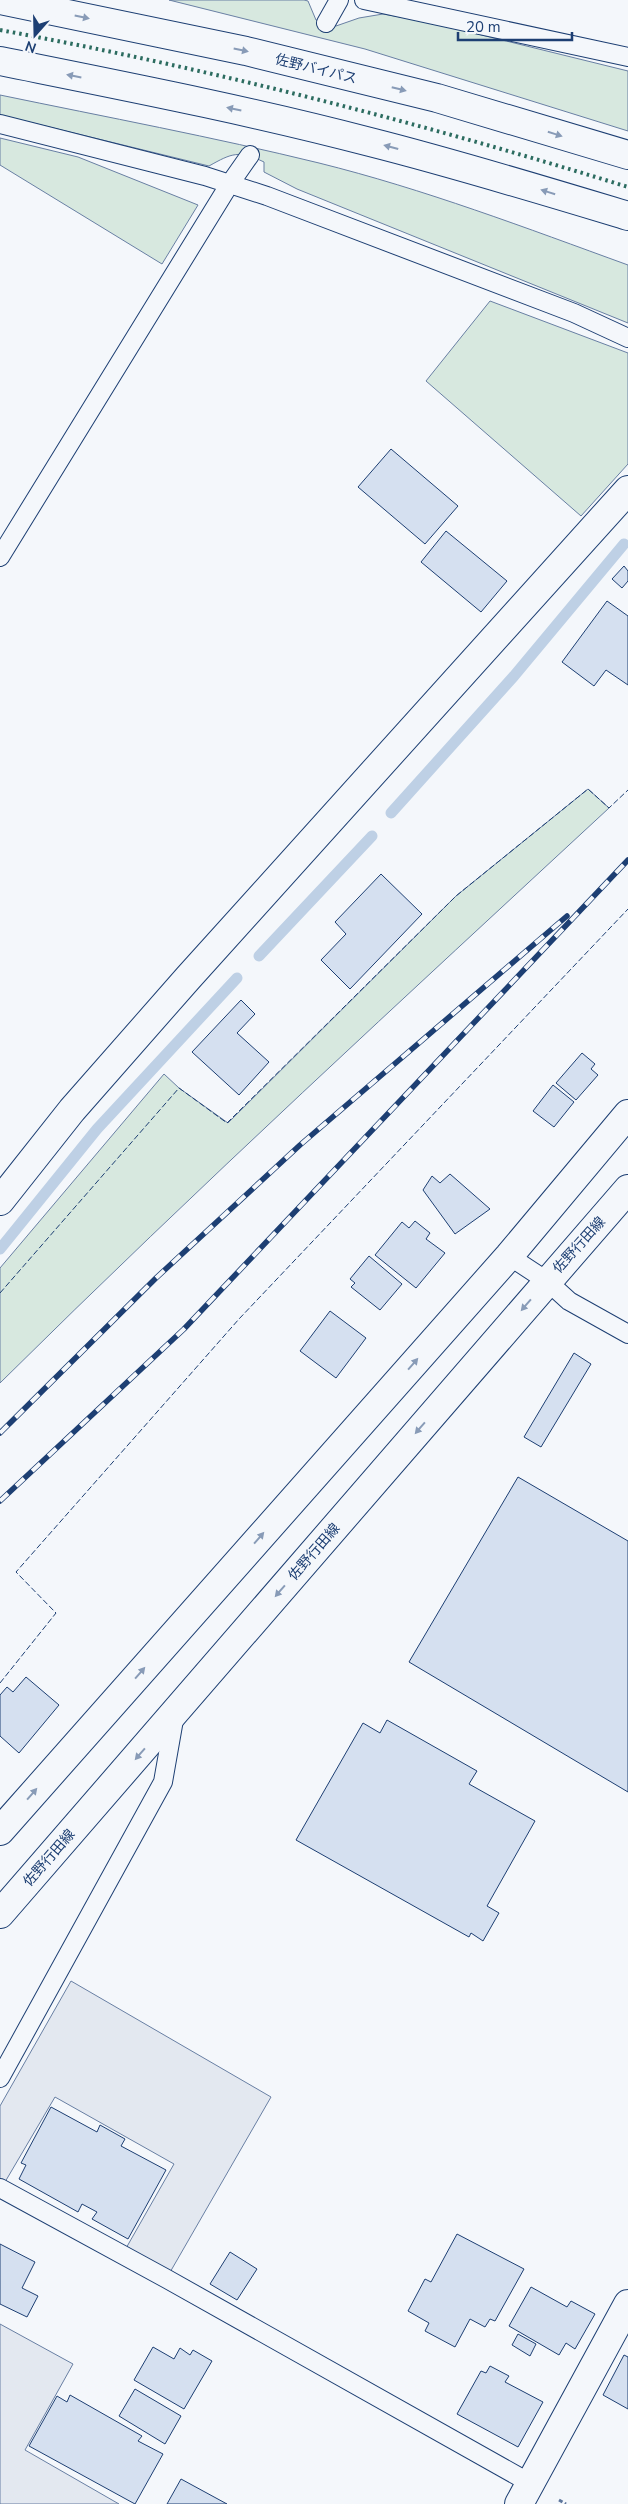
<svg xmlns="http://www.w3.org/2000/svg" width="628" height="2504" viewBox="0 0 628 2504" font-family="'Nunito Sans','Noto Sans JP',sans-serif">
<rect width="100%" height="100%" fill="#f4f7fb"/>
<path fill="#d7e8df" stroke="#687fa3" d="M169,0h135l4,1 8,19 20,6 23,-8 24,-4 46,8 199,49v60l-263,-82z
M0,95c106,22 213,42 319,68 105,26 207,65 309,102v58l-331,-134 -33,-17v-10c-25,-12 -32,-9 -55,4l-209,-51z
M0,138l78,19 120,48 -36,59 -162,-99z
M490,301l138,52v111l-47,52 -155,-135z
M588,789l21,19c-205,190 -410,378 -609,575v-115l164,-194 15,14 49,35 228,-227z"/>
<path fill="#e3e8f0" stroke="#687fa3" d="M71,1981l200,116 -102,177 -44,-24 49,-86 -119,-67 -50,85 -5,-3v-73z
M0,2324l73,40 -48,86 94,54h-119z"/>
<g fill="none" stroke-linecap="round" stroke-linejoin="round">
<path stroke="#bed0e5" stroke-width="11" d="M391,813l123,-137 110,-132
M259,956l113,-120
M0,1249l97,-120 140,-151"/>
</g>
<path fill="#d5e0f0" stroke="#1d3f73" d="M391,449l67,57 -33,38 -67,-57z
M446,531l61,50 -26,31 -60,-50z
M624,566l4,5v10l-6,7 -10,-9z
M607,601l21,15v69l-22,-15 -12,16 -32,-24z
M381,874l41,40 -72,75 -29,-29 25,-26 -11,-12z
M241,1000l14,14 -18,19 32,29 -30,33 -47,-43z
M582,1053l13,11 -4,5 7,6 -22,25 -20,-17z
M553,1085l21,17 -20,25 -21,-16z
M450,1174l40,35 -35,25 -32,-44 9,-14 8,7z
M415,1221l15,12 -4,6 19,14 -29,35 -41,-33 27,-33 7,6z
M369,1256l33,28 -22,26 -29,-23 4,-4 -5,-4z
M330,1311l36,27 -30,40 -36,-27z
M574,1353l17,11 -50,83 -17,-10z
M518,1477l110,64v251l-219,-130z
M26,1677l33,28 -40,48 -19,-17v-41l7,-8 6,5z
M387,1720l90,51 -8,13 66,37 -48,85 12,7 -16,28 -12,-8 -2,4 -173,-97 67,-117 17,10z
M51,2107l46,25 3,-7 25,14 -4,7 45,24 -38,69 -36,-20 5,-7 -15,-8 -4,8 -59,-33 7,-14 -5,-2z
M457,2234l67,35 -29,52 -5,-2 -5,8 -15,-8 -15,28 -30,-16 4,-8 -21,-12 17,-32 6,3z
M0,2244l35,18 -13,26 16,8 -11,21 -27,-13z
M230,2252l27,17 -20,31 -27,-16z
M531,2287l36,20 4,-6 24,13 -20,35 -9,-6 -7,12 -50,-29z
M518,2334l18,10 -6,12 -18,-11z
M153,2347l21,12 6,-11 10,7 3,-5 19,11 -28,48 -50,-29z
M624,2355l4,2v52l-25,-14z
M490,2366l19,10 -4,6 38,20 -25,45 -61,-33 24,-43 5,2z
M135,2389l46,27 -16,28 -46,-28z
M70,2395l72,41 -4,5 25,13 -28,50 -106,-58 28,-50 10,6z
M181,2479l46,25h-60z"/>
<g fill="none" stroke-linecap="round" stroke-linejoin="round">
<g stroke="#1d3f73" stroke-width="20">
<path id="service" d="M364,0l264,57
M326,23l13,-23
M0,124l205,52 62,20 307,117 54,25
M0,557l229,-372 21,-30
M509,1256l38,25 22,20 59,33
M0,2078l163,-296 12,-68
M0,2188l167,91 363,204"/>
</g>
<g stroke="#1d3f73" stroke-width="30">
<path id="minor" d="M0,1201l72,-91 116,-132 440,-488
M519,2504l109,-200"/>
</g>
<g stroke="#1d3f73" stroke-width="30">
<path id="primary" d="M0,1831l509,-575 119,-142
M0,1914l628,-725"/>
</g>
<g stroke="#1d3f73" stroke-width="30">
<path id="trunk" d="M0,0l246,51 191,47 191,57
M0,61c124,25 248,49 370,81 87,22 172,48 258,74"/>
</g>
<path stroke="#5e769c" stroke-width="3" stroke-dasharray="4 2.5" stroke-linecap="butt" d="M559,2500l7,4"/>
<use href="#service" stroke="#f4f7fb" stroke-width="18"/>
<use href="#minor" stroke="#f4f7fb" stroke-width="28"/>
<use href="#primary" stroke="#f4f7fb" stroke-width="28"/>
<use href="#trunk" stroke="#f4f7fb" stroke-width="28"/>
<g stroke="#1d3f73" stroke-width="5.5">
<path id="rail" d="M0,1433l156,-155 144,-133 267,-229
M0,1501l184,-172 444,-469"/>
</g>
<use href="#rail" stroke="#f4f7fb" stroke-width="4" stroke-dasharray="11" stroke-linecap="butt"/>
<path stroke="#2c6c60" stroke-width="4" stroke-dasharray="2.5 4" stroke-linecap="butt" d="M0,30c212,39 422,93 628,157"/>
<path stroke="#1d3f73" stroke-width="1" stroke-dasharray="6 2.5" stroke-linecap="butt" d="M0,1293l179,-205 48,35 229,-227 132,-107 21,19 19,-18
M0,1683l56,-70 -40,-41 223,-253 389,-410"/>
</g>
<defs><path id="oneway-solid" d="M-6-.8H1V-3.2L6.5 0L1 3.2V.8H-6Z" transform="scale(1.25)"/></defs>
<g fill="#889bb7">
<use href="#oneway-solid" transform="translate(82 17) rotate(12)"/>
<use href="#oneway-solid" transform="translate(241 50) rotate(12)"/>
<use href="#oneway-solid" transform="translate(74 76) rotate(-169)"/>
<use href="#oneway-solid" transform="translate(399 89) rotate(14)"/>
<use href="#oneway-solid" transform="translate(234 109) rotate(-168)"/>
<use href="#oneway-solid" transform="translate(555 134) rotate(17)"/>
<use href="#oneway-solid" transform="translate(391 147) rotate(-165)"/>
<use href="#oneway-solid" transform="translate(548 192) rotate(-163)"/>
<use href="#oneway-solid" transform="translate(526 1305) rotate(131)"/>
<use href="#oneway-solid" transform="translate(413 1364) rotate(-49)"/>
<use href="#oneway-solid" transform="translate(420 1428) rotate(131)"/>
<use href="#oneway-solid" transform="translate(259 1538) rotate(-49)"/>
<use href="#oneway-solid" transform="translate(280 1591) rotate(131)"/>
<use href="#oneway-solid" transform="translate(140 1673) rotate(-49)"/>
<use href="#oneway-solid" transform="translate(140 1754) rotate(131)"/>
<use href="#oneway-solid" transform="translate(32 1794) rotate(-49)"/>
</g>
<g text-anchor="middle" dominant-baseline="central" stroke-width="4" stroke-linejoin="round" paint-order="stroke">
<g font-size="14" fill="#1d3f73" stroke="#f4f7fb">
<text transform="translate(316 69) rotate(14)">佐野バイパス</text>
<text transform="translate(579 1245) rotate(-48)">佐野行田線</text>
<text transform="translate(314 1552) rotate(-49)">佐野行田線</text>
<text transform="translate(49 1858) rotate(-49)">佐野行田線</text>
</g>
</g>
<g transform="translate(35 35) rotate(200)" stroke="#f4f7fb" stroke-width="4" paint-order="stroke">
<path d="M0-4L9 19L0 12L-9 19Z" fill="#1d3f73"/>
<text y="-8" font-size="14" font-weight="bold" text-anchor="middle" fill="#1d3f73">N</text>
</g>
<path d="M458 32v8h114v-8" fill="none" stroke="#1d3f73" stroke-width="2.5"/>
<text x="466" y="32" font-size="15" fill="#1d3f73" stroke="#f4f7fb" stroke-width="4" paint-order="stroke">20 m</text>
</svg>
